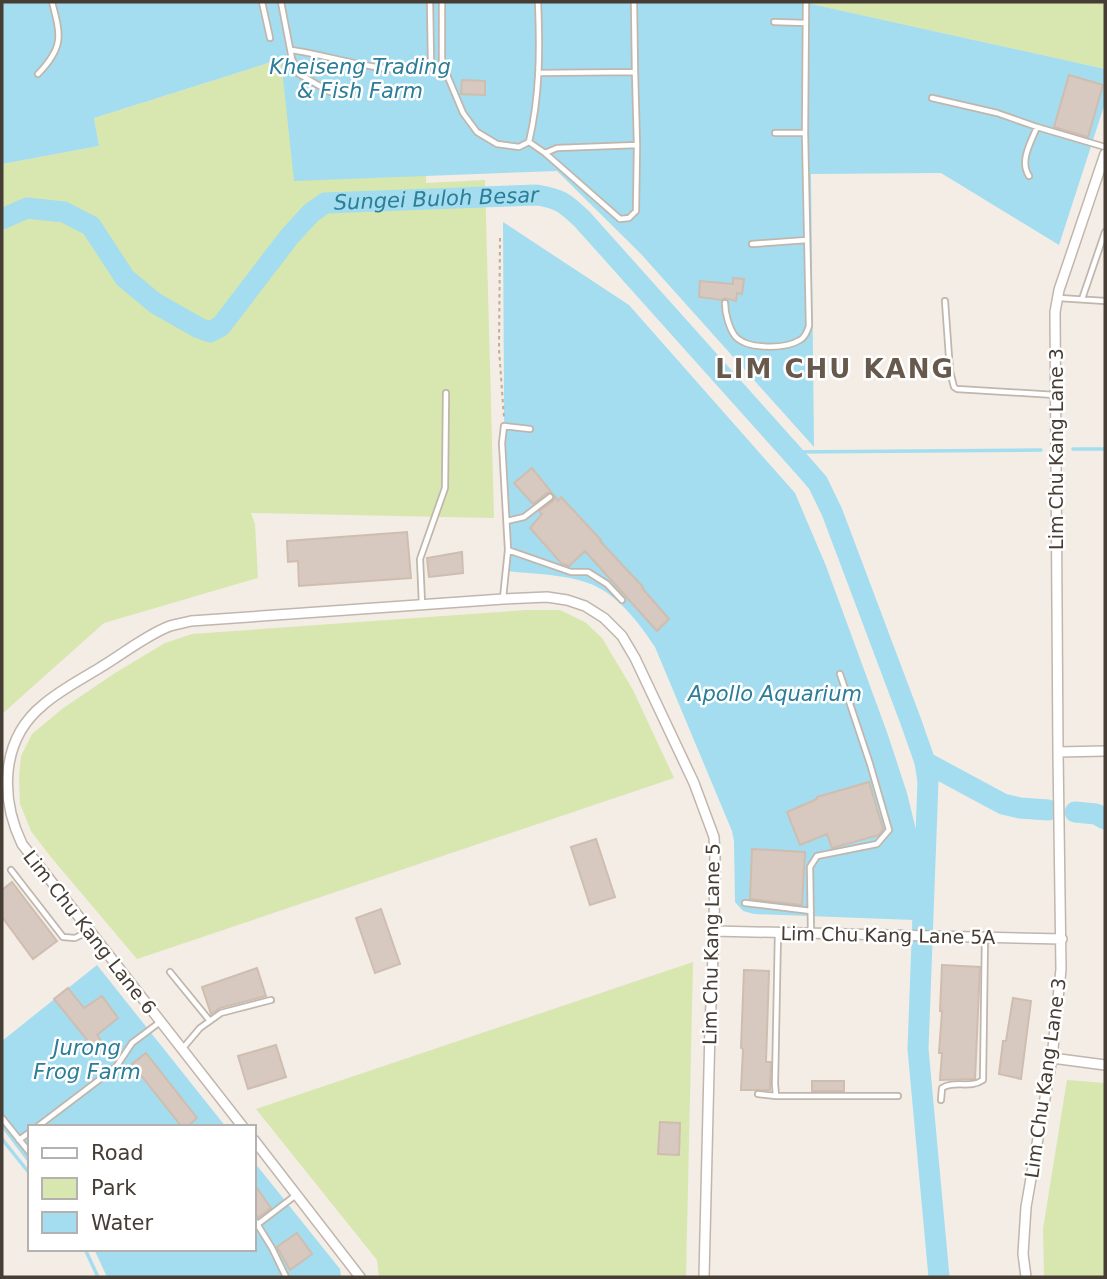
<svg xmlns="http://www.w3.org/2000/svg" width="1107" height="1279" viewBox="0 0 1107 1279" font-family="'DejaVu Sans',sans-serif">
<rect width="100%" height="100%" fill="#f3ede6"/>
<path fill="#d7e7af" d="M810,2h295v67l-295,-65z
M281,59l147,29 -2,95 59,-3 9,338 -243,-5 4,11 3,54 -154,45 -102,91v-550l97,-18 -5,-28z
M526,610h34l25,12 17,16 31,52 41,88 -537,181 -87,-103 -19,-25 -11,-27 -1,-26 2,-22 11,-22 30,-25 53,-36 50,-30 27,-9z
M693,962l-7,315h-307l-2,-17 -121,-151z
M1067,1080l38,3v194h-61l-1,-48z"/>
<path fill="#a3ddef" d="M2,2h808l1,2 294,65v34l-46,142 -118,-72 -130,1 3,273 -173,-193 -84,-83 -263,10 -13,-122 -187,59 5,28 -97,18z
M503,222l126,83 166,188 31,73 62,169 19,58 12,49 -5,78 -160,-6 -11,-3 -8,-9 -1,-61 -2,-10 -77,-184c-16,-24 -38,-54 -67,-64 -26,-9 -56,-9 -83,-12z
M97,965l129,162h-196v38l-28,-37v-87z
M254,1162l86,107 1,8h-234l-13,-28h160z"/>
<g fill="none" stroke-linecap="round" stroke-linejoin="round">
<path stroke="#a3ddef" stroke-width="3.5" d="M1073,449h32
M791,452l250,-2
M2,1139l28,35
M85,1249l13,28"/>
<g stroke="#a3ddef" stroke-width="21">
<path id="s1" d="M2,219l25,-11 37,4 27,14 34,52 30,25 44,25 11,4 11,-6 68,-89 22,-24 14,-10 212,-8c24,4 28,8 45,24l223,249 13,15 14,29 79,210 14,40 3,19 -10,268 21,228"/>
<path d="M925,762l78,42 17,4 28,2"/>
<path d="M1075,812l21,2 9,5"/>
</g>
</g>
<path fill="#d7c9bf" stroke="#cfbdaf" stroke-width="2" d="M1069,75l34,10 -15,52 -34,-10z
M462,80l23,1v14l-24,-1z
M733,278l11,1 -2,15 -5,-1 -1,8 -11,-3 -3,2 -23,-3 1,-16 33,3z
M532,468l20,25h-5l-14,11 -19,-21z
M555,496l3,5 3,-4 40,43 -1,1 43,46 -1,1 27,31 -12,12 -72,-80 -16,15 -8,-3 -31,-35 12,-14 -3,-3 14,-10z
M407,532l4,46 -112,8 -1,-25 -10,1 -1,-21z
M462,552l1,21 -34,4 -2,-19z
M869,782l14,47 -4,6 -47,13 -5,-14 -27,11 -13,-33 30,-13v-2z
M596,839l19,58 -25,8 -19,-58z
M752,849l53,3 -3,53 -52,-6z
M12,882l45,59 -24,18 -31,-42v-27z
M381,909l19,55 -25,9 -19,-55z
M942,965l38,2 -5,112 -35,1 2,-27h-3l3,-42h-2z
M257,968l9,28 -46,12 -9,6 -9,-27z
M744,970l25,1 -3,91h5l-1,28h-29l2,-41 -2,-1z
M68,988l16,20 18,-12 16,22 -21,17 8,11 -8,6 -43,-53z
M1013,998l18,3 -10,78 -22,-5 4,-33h3z
M276,1045l10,32 -38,12 -10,-33z
M146,1053l51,65 -10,9h-5l-50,-63z
M812,1081h32v10h-32z
M660,1122l20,1 -1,32 -21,-1z
M254,1184l17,24 -12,9 -5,-3z
M297,1233l15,21 -22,16 -13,-23z"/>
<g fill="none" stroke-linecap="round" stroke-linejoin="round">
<g stroke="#c1b6ac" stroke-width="8">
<path id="service" d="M262,2l8,36
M281,2l11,57 7,15 31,18
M442,2v61l21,50 14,19 20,12 22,3 10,-5c11,-47 11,-92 9,-140
M774,22l32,1
M291,50c42,6 94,25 136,19l4,-6 -1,-61
M538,73l97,-1 -1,-70
M38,74c26,-27 23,-38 14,-72
M932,98l65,15 40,14 68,20
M775,133h30
M529,142l16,11 75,66 9,-1 7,-7 1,-66 -2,-73
M545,153l12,-5 80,-3
M1029,176c-10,-15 2,-34 8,-49
M752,244l55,-4
M1059,298l46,3
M1082,299l23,-67
M945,301l5,70 4,16 3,2 98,6
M725,303c0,10 4,25 10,33 12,14 51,13 65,4 6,-3 7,-9 9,-14l-4,-193 1,-131
M507,521l17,-4 26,-20
M508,550l63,22h17l19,12 15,16
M503,598l5,-48 -6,-107 2,-17 26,3
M422,604l-2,-45 25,-71 1,-95
M11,870l52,67 12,1 14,-7
M745,903l66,8
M811,932l-1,-65 7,-11 60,-12 12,-14 -19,-66 -30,-90
M170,972l40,49
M183,1048l17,-20 21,-15 50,-13
M758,1094l18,2h122
M776,1096l-1,-12 3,-152
M941,1100l1,-12c12,-8 28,1 41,-8l2,-143
M2,1118l28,35
M37,1127l79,-60 16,-24 28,-21
M19,1140l11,-8
M254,1219l18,29 14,29
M258,1224l38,-29"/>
</g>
<g stroke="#c1b6ac" stroke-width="12">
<path id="minor" d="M1058,752l47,-1
M714,931l348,8
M1052,1058l53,7
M243,1127l-221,-283c-22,-46 -22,-104 21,-139 17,-15 39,-26 58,-38 20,-12 47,-33 69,-41 6,-2 14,-3 21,-5l312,-22 44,-2 20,3 18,6 19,12 18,18 13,22 59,125 20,54 1,18 -1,76 -4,97 -6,249
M254,1140l106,137
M1026,1277l-3,-23 3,-47 26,-149 9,-89 -3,-217 -3,-440 4,-22 46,-136"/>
</g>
<path stroke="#c0ac9a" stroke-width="2" stroke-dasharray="3.5 3.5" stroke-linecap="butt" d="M500,238l-1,111 5,69"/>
<use href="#service" stroke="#fff" stroke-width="4.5"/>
<use href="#minor" stroke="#fff" stroke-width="9"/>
</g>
<g text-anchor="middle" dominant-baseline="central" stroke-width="5" stroke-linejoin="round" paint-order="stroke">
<g font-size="19" fill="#463d35" stroke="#fff">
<text transform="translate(1056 449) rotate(-90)">Lim Chu Kang Lane 3</text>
<text transform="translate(90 932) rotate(52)">Lim Chu Kang Lane 6</text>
<text transform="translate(888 935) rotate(1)">Lim Chu Kang Lane 5A</text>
<text transform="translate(711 944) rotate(-89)">Lim Chu Kang Lane 5</text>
<text transform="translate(1045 1078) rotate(-82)">Lim Chu Kang Lane 3</text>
</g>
<g font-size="21" font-style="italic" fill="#2b7d98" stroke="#fff">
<text x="360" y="67">Kheiseng Trading<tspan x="360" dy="24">&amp; Fish Farm</tspan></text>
<text stroke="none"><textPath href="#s1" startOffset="544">Sungei Buloh Besar</textPath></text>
<text x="775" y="694">Apollo Aquarium</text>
<text x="87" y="1048">Jurong<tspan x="87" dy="24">Frog Farm</tspan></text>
</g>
<g font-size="26" font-weight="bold" letter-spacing="2" fill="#68594d" stroke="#fff">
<text x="835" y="369">LIM CHU KANG</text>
</g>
</g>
<rect width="1107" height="1279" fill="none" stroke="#463d35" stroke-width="7"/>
<rect x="28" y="1125" width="228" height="126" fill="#ffffff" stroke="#b5b1ae" stroke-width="2"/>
<rect x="42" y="1148" width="35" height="10" fill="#ffffff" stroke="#b5b1ae" stroke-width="2"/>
<text x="91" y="1160" font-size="21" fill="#463d35">Road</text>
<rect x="42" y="1178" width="35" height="21" fill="#d7e7af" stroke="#b5b1ae" stroke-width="2"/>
<text x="91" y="1195" font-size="21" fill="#463d35">Park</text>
<rect x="42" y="1212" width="35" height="21" fill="#a3ddef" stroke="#b5b1ae" stroke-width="2"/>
<text x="91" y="1230" font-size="21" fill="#463d35">Water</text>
</svg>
